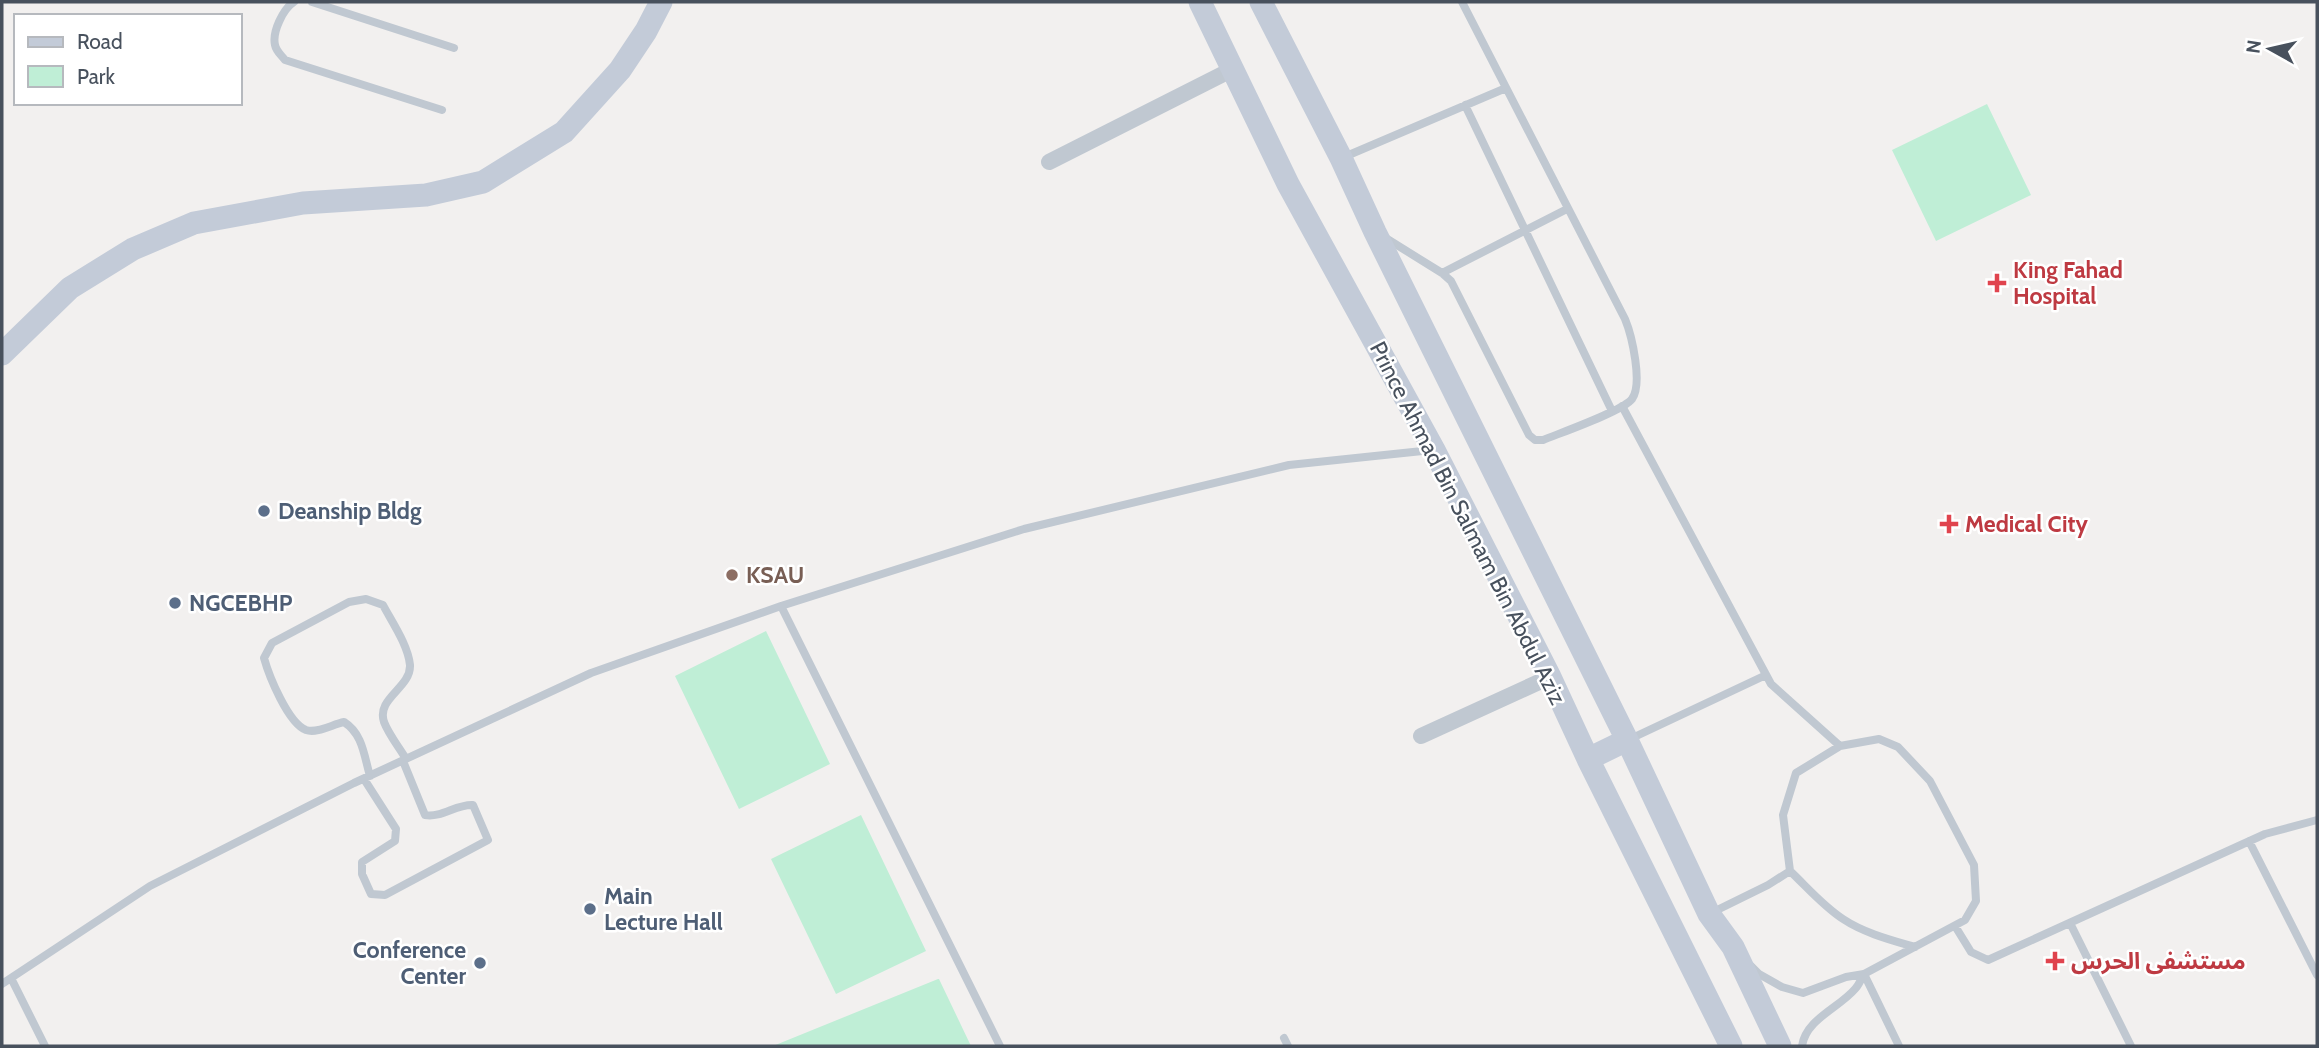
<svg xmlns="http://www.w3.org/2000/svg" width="2319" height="1048" viewBox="0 0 2319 1048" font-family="Cabin,'Noto Sans Arabic',sans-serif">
<rect width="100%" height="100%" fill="#f2f0ef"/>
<path fill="#bfeed6" d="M1987,104l44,91 -95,46 -44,-91z
M766,631l64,133 -91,45 -64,-133z
M861,815l65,136 -90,43 -65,-135z
M939,979l32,67h-198l165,-67z"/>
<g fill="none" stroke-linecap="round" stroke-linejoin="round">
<path stroke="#c0c8d1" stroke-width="8" d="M294,2c-11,7 -22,30 -19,43 1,6 6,10 10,15l157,50
M312,2l142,46
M1465,105l147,306
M1344,157l162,-69
M1384,237l58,36 9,8 78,154 6,5h8c17,-7 80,-29 89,-41 11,-15 0,-63 -7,-80l-163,-317
M1442,273l125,-64
M1622,406l149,278 69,62
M781,606l219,440
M1630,739l136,-64
M370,776c-6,-20 -7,-42 -26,-54 -11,2 -27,12 -38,8 -18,-7 -37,-54 -42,-72l8,-15 77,-41 17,-3 17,6c9,17 25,40 27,60 1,23 -34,33 -26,57 5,13 15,25 22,37
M364,779l32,50 -1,12 -33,21v12l9,20 14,1 103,-55 -15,-35c-17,-1 -31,13 -48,10l-22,-54
M2249,841l68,134
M1790,871c17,16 33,35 53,48 21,14 48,21 72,28
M1711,913l57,-28 22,-14 -7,-56 13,-42 44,-27 39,-7 19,8 32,34 44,84 2,36 -11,19 -101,54 -18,3 -43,16 -21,-6 -23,-13 -8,-8
M2070,923l61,123
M1955,926l16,26 17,8 277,-126 52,-14
M1864,974l35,72
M11,978l34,68
M2,984l148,-98 204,-103 237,-110 190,-67 243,-77 265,-64 143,-15
M1284,1038l4,8
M1802,1046c4,-27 37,-38 53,-57 4,-4 6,-10 9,-15"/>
<path stroke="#c0c8d1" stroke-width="16" d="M1049,162l184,-93
M1421,736l129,-59"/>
<path stroke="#c3cbd8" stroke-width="23" d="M1200,2l88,182 146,266 116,227 38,82 143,287
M1261,2l80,156 34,74 252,508 82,174 24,33 47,99
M2,354l68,-66 63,-39 61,-26 109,-20 123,-8 57,-13 81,-50 56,-62 26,-39 15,-29
M1588,759l39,-19"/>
</g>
<g fill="#e0444e" stroke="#fff" stroke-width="2.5">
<path d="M1993.5 272.5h7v7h7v7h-7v7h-7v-7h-7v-7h7z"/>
<path d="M1945.5 513.5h7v7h7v7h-7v7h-7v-7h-7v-7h7z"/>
<path d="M2051.5 950.5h7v7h7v7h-7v7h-7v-7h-7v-7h7z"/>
</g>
<g fill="#5c6f8a" stroke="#fff" stroke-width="2.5">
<circle cx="264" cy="511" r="7"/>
<circle cx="175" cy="603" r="7"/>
<circle cx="590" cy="909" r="7"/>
<circle cx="480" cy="963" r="7"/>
</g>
<circle fill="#8d6e63" stroke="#fff" stroke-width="2.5" cx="732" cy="575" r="7"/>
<g text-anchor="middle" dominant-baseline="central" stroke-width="5" stroke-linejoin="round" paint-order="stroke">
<g font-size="23" font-weight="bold" fill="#be3a42" stroke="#fff" text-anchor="start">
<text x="2013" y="270">King Fahad<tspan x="2013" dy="26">Hospital</tspan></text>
<text x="1965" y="524">Medical City</text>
<text x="2071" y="961">مستشفى الحرس</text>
</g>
<g font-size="23" font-weight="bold" fill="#4e5e75" stroke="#fff" text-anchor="start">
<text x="278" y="511">Deanship Bldg</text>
<text x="189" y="603">NGCEBHP</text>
<text x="604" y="896">Main<tspan x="604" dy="26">Lecture Hall</tspan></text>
<text x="466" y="950" text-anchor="end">Conference<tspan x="466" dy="26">Center</tspan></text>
</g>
<g font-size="23" fill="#48515d" stroke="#fff">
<text transform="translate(1468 523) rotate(63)">Prince Ahmad Bin Salmam Bin Abdul Aziz</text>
</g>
<g font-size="23" font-weight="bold" fill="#785e54" stroke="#fff" text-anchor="start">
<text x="746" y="575">KSAU</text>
</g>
</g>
<rect width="2319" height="1048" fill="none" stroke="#48515d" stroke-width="7"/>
<rect x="14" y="14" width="228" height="91" fill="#ffffff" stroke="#b6b9be" stroke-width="2"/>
<rect x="28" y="37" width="35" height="10" fill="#c3cbd8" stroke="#b6b9be" stroke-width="2"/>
<text x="77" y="49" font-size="21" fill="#48515d">Road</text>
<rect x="28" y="66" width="35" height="21" fill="#bfeed6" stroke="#b6b9be" stroke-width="2"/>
<text x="77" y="84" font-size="21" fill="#48515d">Park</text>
<g transform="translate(2270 49) rotate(278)" stroke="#ffffff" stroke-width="5" paint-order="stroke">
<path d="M0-5L12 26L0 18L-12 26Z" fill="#48515d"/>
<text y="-10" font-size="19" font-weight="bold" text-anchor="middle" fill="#48515d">N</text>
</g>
</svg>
